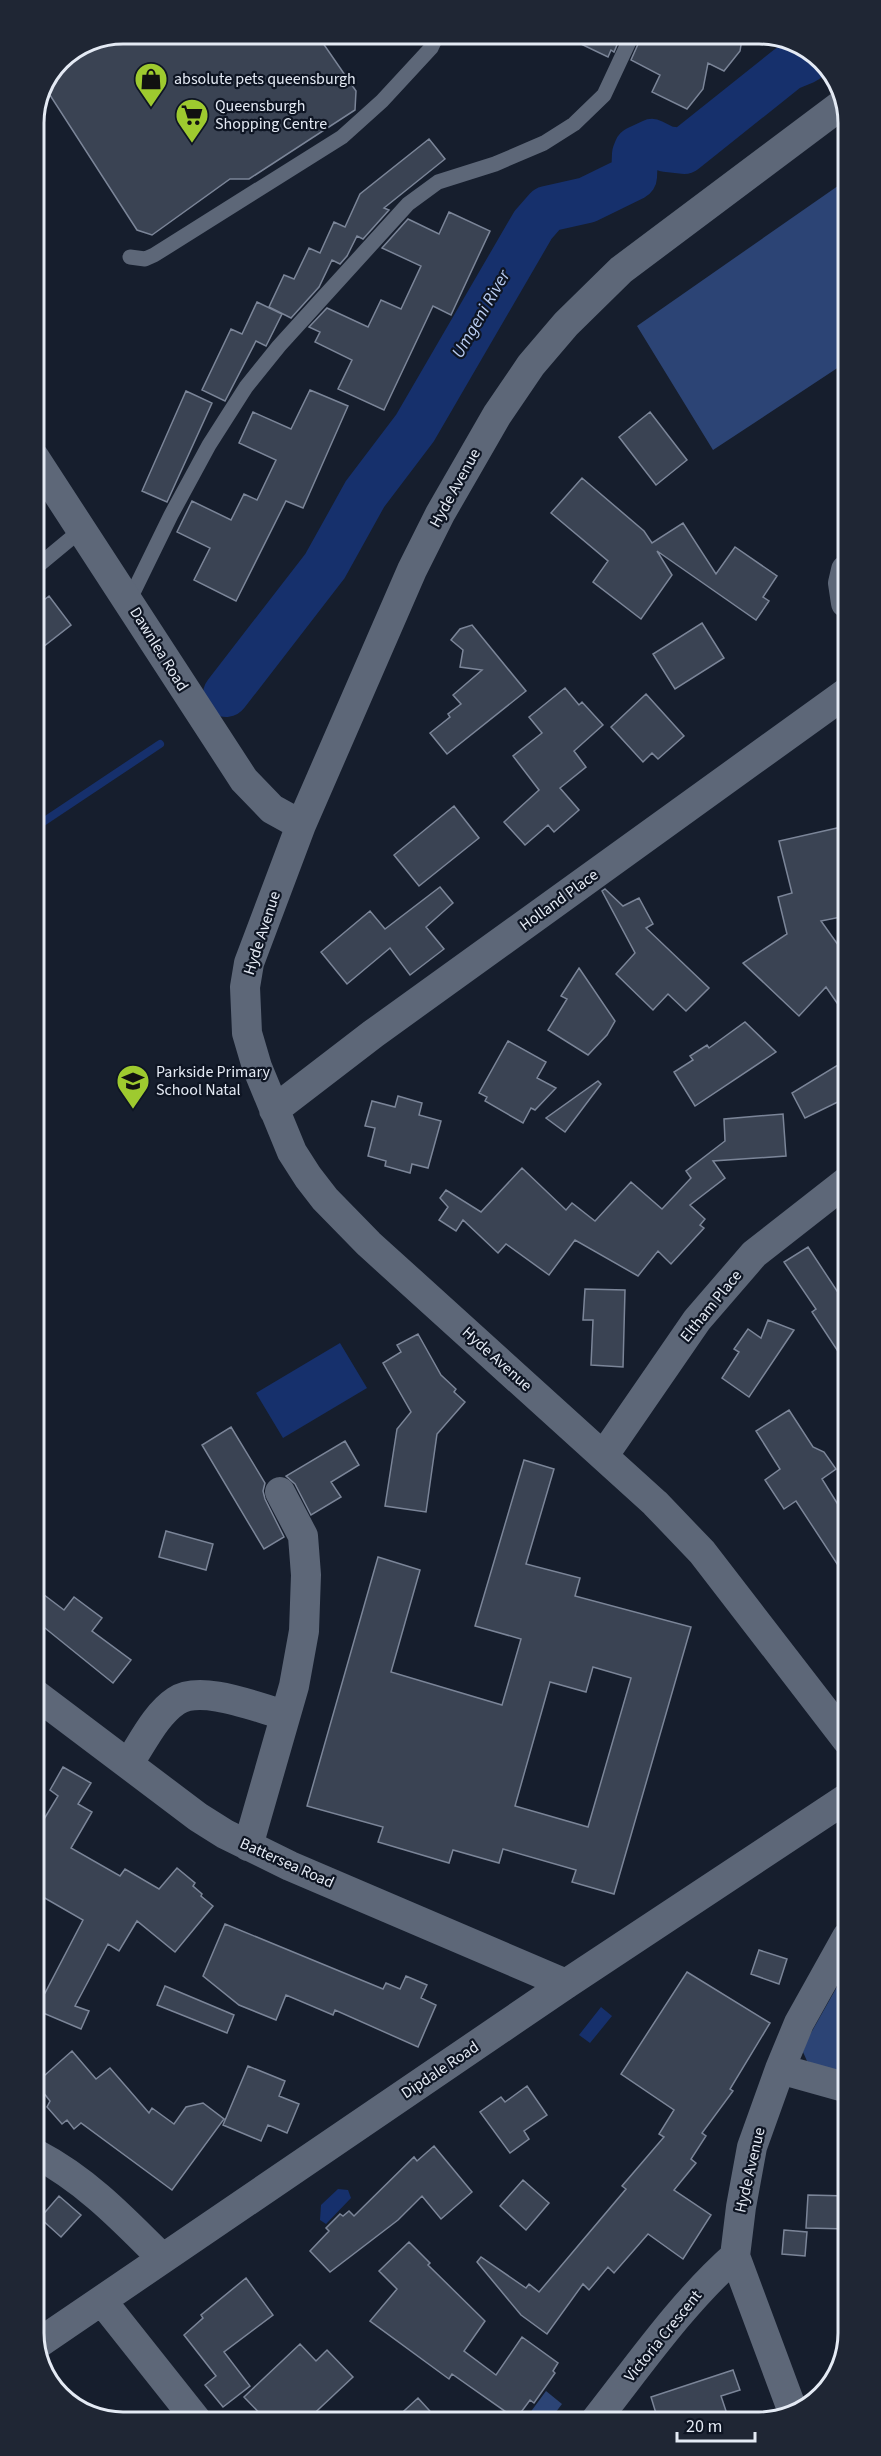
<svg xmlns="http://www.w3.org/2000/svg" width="881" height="2456" viewBox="0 0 881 2456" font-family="'Source Sans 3',sans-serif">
<rect width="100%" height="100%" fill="#161e2d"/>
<path fill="#2c4475" d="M845,181v182l-132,87 -76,-124z
M847,1969l1,108 -41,-16 -4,-9 4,-12z
M546,2391l16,13 -13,17h-25z"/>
<path fill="#16306c" d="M340,1343l27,45 -84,50 -27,-45z
M601,2007l11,9 -22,27 -11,-8z
M338,2189l10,1 3,8 -25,26 -6,-4 1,-15z"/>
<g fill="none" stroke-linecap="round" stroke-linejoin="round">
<path stroke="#16306c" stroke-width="8" d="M34,828l126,-84"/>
<path stroke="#16306c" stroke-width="46" d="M226,694l99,-128 40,-72 50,-66 118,-203 14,-16 40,-9 47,-23 1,-23 2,-5 15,-7 14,7 18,2 104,-83 17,-7 2,-10"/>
</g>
<path fill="#3a4353" stroke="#7b8598" stroke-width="1.5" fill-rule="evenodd" d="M123,33h193l40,58 -1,19 -106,69h-19l-78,56 -15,-5 -91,-141 14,-30z
M558,33h64l-8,19 -3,-2 -3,7z
M643,33h100l-3,18 -16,20 -16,-8 -5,26 -16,20 -35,-17 8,-17 -29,-15z
M429,139l16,20 -61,49 5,2 -26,29 -6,-3 -10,20 -7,8 -8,-4 -13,27 -28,31 -22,-11 15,-32 10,4 15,-31 11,5 14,-31 11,5 15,-33z
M449,212l41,19 -39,84 -18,-9 -49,104 -46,-21 14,-29 -37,-18 5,-10 -11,-5 18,-19 41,19 13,-27 20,9 20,-43 -39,-18 26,-29 31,15z
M257,302l25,12 -16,32 -10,-5 -31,60 -23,-11 29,-61 11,5z
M310,390l38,16 -45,102 -17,-7 -50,100 -42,-21 16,-32 -33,-16 15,-31 39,19 13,-26 13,6 19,-40 -37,-17 14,-31 38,17z
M186,391l26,12 -45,99 -25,-11z
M650,412l37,48 -31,25 -37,-48z
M582,478l62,53 8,12 31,-20 33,51 19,-27 42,29 -14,21 6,4 -13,19 -99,-69 15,24 -31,44 -48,-37 15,-21 -57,-48z
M49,596l22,29 -37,29v-46z
M702,623l22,35 -49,31 -22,-35z
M472,625l54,66 -79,63 -17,-21 20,-16 -2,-3 13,-10 -8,-9 29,-25 -22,-3 3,-17 -12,-10 9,-11z
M565,688l14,17 3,-3 21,23 -29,26 12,16 -26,21 19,22 -25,22 -6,-7 -23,20 -21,-23 35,-32 -26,-34 29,-23 -13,-16z
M646,694l38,42 -26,23 -6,-6 -9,9 -32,-35z
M454,806l25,32 -60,48 -25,-31z
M846,826v90l-25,5 25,35v60l-20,-29 -27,29 -56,-53 44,-29 -9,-37 14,-4 -13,-52z
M440,887l13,16 -27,24 18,22 -34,26 -20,-27 -43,36 -26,-32 49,-41 15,18z
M605,889l18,17 16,-8 14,26 -7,4 63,60 -23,23 -18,-17 -15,16 -37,-36 19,-21 -33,-62z
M579,968l36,53 -8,14 -19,20 -40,-25 19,-31 -6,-3z
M745,1022l31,30 -81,54 -21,-34 19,-12 -3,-4 17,-11 2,3z
M508,1041l38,21 -9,16 19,10 -21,22 -4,-2 -8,15 -38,-22 2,-4 -8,-4z
M846,1060v38l-41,20 -13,-25z
M598,1081l3,3 -36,48 -19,-14z
M398,1096l24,7 -3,12 22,6 -13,47 -16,-4 -2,9 -25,-7 1,-5 -18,-5 7,-28 -10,-2 7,-25 23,6z
M783,1114l3,42 -73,5 12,17 -35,27 15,14 -5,6 4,3 -33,36 -13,-13 -20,25 -63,-36 -26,35 -43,-31 -8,9 -35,-33 -7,11 -17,-11 9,-13 -8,-9 6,-8 35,22 41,-44 44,42 6,-7 23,18 36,-39 31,27 29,-31 -5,-7 39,-30 -1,-22z
M808,1247l31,47 8,-5v76l-35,-53 4,-3 -32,-47z
M585,1289l40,1 -2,77 -32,-2 2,-45h-10z
M768,1320l26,10 -45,67 -27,-19 17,-26 -5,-3 14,-20 13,9z
M418,1334l23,41 15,14 -2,3 11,10 -28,32 -11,78 -41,-6 12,-77 14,-17 -28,-49 18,-11 -4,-7z
M789,1410l24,37 11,5 12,17 -14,10 25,40v60l-51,-78 -12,8 -19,-29 15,-11 -24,-38z
M231,1427l34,56 -2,8 2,8 19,38 -20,12 -62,-104z
M345,1441l14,24 -28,17 10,15 -30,18 -16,-31 -9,-8z
M524,1460l30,9 -28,95 54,14 -5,18 116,31 -77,267 -42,-12 4,-12 -73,-21 -4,14 -46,-13 -4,13 -71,-21 5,-15 -76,-21 71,-249 42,13 -29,102 111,33 19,-66 -46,-13zM593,1667l38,11 -43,149 -73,-21 35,-124 36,10z
M166,1531l47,13 -7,26 -47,-13z
M35,1588l29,22 10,-13 28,21 -10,13 39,29 -18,23 -78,-63z
M63,1767l28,16 -13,21 14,8 -21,36 49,28 5,-7 34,20 18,-21 18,15 -2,3 9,8 -1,2 12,10 -38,46 -38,-31 -18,30 -11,-7 -33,62 14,5 -8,18 -45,-19v-21l9,4 38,-73 -47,-27 -1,-59 23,-38 -8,-6z
M225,1924l158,65 3,-6 14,6 6,-13 21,9 -6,13 15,7 -18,42 -83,-37 -2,5 -47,-20 -10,25 -37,-15 -36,-29z
M759,1950l28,9 -8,25 -28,-10z
M687,1972l83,51 -40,66 3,2 -31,42 4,3 -15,23 5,4 -22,27 37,25 -28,44 -35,-25 -34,39 -6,-6 -19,23 -6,-6 -36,50 -26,-19 -44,-53 4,-5 45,31 3,-4 10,8 87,-103 -4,-3 42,-49 -5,-3 15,-24 -53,-36z
M165,1986l69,29 -7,18 -70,-28z
M72,2051l24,28 14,-11 39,45 3,-5 22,16 12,-17 17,-4 21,16 -52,71 -91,-67 -7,6 -7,-9 -5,4 -15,-17 3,-6 -14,-18z
M248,2066l37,15 -6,15 20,8 -12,29 -19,-8 -7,16 -38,-16z
M527,2086l20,29 -23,16 5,8 -19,14 -30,-41 21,-15 4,5z
M434,2146l38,46 -31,27 -19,-23 -24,24 -68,52 -20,-21 19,-20 -3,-3 14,-14 3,2 6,-5 5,5 60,-59 3,4z
M523,2180l26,23 -23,27 -26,-24z
M808,2195l40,1v33l-42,-1z
M59,2196l22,19 -20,22 -21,-19z
M784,2230l23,2 -2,24 -23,-2z
M409,2242l21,21 -2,2 57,56 -21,30 32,24 26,-38 36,26 -5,8 2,2 -21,30 -4,-3 -14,19 -64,-45 -3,5 -79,-58 27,-32 -18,-18z
M246,2278l27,37 -49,37 26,34 -27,21 -18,-22 11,-9 -32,-41 19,-17 -2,-3z
M300,2344l16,17 11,-11 26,27 -48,45h-37l-24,-25z
M733,2370l7,20 -19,6 8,24h-71l-7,-23z
M418,2398l21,23 -47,1z"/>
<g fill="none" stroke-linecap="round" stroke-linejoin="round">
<path stroke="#5d6778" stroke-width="15" d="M130,257l15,2 9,-4 188,-118 40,-36 49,-53 7,-15
M34,569l47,-39
M129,601l42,-86 38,-70 37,-58 33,-41 129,-142 30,-22 57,-18 49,-21 30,-19 30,-29 29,-62"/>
<path stroke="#5d6778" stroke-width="30" d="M845,102l-224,168 -55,54 -35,41 -34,50 -57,99 -28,56 -111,255 -52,138 -4,24 2,46 10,34 35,85 16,25 17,22 44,45 286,259 47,49 145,188
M34,457l210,323 28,29 29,16
M846,570l-3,13 3,20
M274,1110l99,-76 473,-341
M604,1455l93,-135 57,-66 92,-72
M35,1694l163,123 27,17 65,32 276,118
M128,1764c14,-20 27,-49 48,-63 25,-17 82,7 109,14
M248,1846l46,-160 10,-55 2,-56 -3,-39 -23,-44
M780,2069l68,19
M36,2154c50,26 87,65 126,104
M102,2301l96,121
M36,2345l530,-361 281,-186
M793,2412l-58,-156 6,-49 11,-60 28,-78 19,-46 48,-86
M595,2421c45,-57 86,-117 140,-165"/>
</g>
<defs>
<g id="shop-pin" transform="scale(1.725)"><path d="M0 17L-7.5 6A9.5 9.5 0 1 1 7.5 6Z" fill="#9eca2f" stroke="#0e1523"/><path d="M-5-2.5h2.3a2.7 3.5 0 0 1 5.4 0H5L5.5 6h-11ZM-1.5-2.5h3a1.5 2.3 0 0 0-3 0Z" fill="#111"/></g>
<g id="supermarket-pin" transform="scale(1.725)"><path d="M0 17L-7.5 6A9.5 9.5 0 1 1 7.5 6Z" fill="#9eca2f" stroke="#0e1523"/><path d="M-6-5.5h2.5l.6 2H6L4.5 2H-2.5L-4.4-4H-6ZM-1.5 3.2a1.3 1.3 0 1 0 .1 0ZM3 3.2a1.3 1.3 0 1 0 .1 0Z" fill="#111"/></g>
<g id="school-pin" transform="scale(1.725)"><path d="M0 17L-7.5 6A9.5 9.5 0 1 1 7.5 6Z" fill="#9eca2f" stroke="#0e1523"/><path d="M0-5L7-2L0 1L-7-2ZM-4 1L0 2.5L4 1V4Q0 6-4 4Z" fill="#111"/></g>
</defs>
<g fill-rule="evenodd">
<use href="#shop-pin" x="151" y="79"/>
<use href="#supermarket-pin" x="192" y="115"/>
<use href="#school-pin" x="133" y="1081"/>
</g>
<g text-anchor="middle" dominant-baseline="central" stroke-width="4.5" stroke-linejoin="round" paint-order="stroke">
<g font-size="16" fill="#e4eaf4" stroke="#0e1523" text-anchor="start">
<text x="174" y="79">absolute pets queensburgh</text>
<text x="215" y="106">Queensburgh<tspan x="215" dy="18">Shopping Centre</tspan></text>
<text x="156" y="1072">Parkside Primary<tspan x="156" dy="18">School Natal</tspan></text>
</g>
<g font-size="16" fill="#e4eaf4" stroke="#0e1523">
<text transform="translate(455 488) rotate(-61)">Hyde Avenue</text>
<text transform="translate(159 649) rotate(58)">Dawnlea Road</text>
<text transform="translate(559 900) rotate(-36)">Holland Place</text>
<text transform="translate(262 933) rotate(-72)">Hyde Avenue</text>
<text transform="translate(711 1306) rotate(-51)">Eltham Place</text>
<text transform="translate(497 1359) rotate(42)">Hyde Avenue</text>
<text transform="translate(287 1863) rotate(24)">Battersea Road</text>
<text transform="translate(440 2070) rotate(-34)">Dipdale Road</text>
<text transform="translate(750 2170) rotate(-77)">Hyde Avenue</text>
<text transform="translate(663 2336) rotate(-51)">Victoria Crescent</text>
</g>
<g font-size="18" font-style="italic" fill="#bacdf2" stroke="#0e1523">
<text transform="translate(481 314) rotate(-60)">Umgeni River</text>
</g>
</g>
<path d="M0 0H881V2456H0ZM123 44H759A79 79 0 0 1 838 123V2333A79 79 0 0 1 759 2412H123A79 79 0 0 1 44 2333V123A79 79 0 0 1 123 44Z" fill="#1f2634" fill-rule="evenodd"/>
<path fill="none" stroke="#e4eaf4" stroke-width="3" d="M123 44H759A79 79 0 0 1 838 123V2333A79 79 0 0 1 759 2412H123A79 79 0 0 1 44 2333V123A79 79 0 0 1 123 44Z"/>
<path d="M677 2432v9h78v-9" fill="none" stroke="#e4eaf4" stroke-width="3"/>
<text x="686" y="2432" font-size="18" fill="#e4eaf4" stroke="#0e1523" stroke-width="4.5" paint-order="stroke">20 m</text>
</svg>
